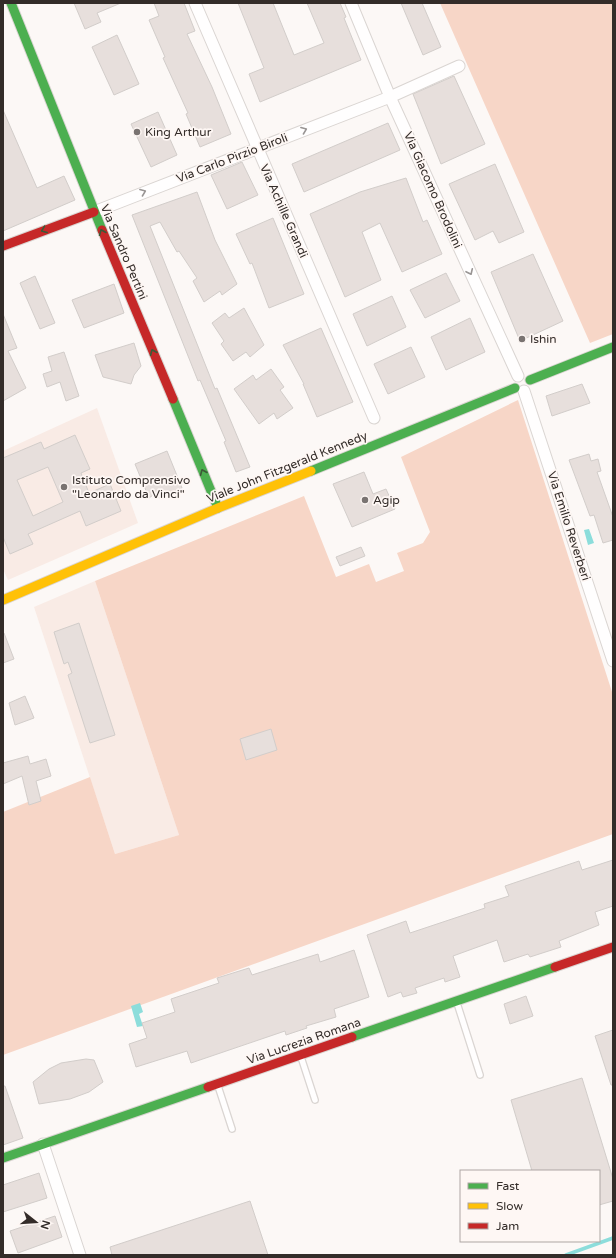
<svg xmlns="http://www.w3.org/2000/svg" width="616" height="1258" viewBox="0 0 616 1258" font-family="'Varela Round',sans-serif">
<rect width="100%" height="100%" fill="#fcf8f6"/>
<path fill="#f9ebe5" d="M97,408l41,115 -130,57 -5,-11v-118z
M95,581l84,254 -64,19 -81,-247z"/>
<path fill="#f7d6c7" d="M440,3h173v331l-23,9z
M518,400l95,295v139l-610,221v-243l87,-35 25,77 64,-19 -84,-254 209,-85 32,81 33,-13 7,18 28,-11 -7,-18 26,-10 7,-11 -29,-75z"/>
<path fill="#8cdddb" d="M589,529l5,14 -6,2 -4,-15z
M140,1003l3,9 -4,2 4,12 -6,1 -6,-21z"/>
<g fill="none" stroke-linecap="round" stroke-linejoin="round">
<path stroke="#8cdddb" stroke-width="3.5" d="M566,1255l47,-17"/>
</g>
<path fill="#e7dfdc" stroke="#d2cdca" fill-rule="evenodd" d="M74,3h47l-24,10 4,9 -16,7z
M154,3h30l11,28 -8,3 25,53 19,47 -31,13 -14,-33 2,-1 -25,-55 2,-1 -16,-37 10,-4z
M238,3h35l21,52 30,-12 -17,-40h33l6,14 -2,1 17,42 -101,42 -11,-28 15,-6z
M401,3h21l19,44 -18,8z
M117,35l22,49 -25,11 -22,-48z
M454,76l31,68 -44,20 -28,-70z
M3,110l34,78 27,-12 11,24 -72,31z
M158,112l19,43 -26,12 -20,-43z
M388,123l12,27 -96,42 -12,-28z
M242,162l16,33 -31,14 -16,-34z
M495,164l29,68 -25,11 -6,-12 -18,9 -26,-56z
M406,178l17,44 4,-2 15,34 -40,18 -22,-49 -18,9 19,48 -36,17 -35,-83 50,-22z
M197,192l18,48 22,44 -15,11 -2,-4 -16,11 -11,-21 4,-3 -18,-27 -2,1 -17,-30 -10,4 65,163 2,-1 33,79 -14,5 -12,-30 2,-1 -26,-61 -2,1 -66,-166z
M273,218l31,76 -35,14 -17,-45 -2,1 -14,-30z
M533,254l30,67 -43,20 -29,-69z
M446,273l14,28 -35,17 -15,-28z
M35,276l20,47 -15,6 -20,-46z
M114,284l10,29 -40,15 -12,-28z
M392,296l14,31 -39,19 -14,-32z
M244,308l20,37 -14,12 -4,-5 -13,9 -12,-17 3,-3 -12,-18 13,-10 4,5z
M3,314l14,34 -9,3 18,37 -23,13z
M470,318l15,34 -39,18 -15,-33z
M321,328l32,74 -36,15 -14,-33h1l-21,-39z
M134,343l7,23 -7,9 -3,9 -28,-7 -8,-22z
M411,347l14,30 -37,17 -14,-30z
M64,352l15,44 -13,5 -6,-19 -13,5 -4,-13 9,-3 -4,-14z
M271,369l13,18 -4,3 13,18 -16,11 -3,-6 -15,11 -25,-35 19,-14 3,5z
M582,384l8,19 -38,13 -6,-20z
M75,435l15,34 -9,4 8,20 21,-9 11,27 -35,15 -6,-15 -52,23 5,10 -23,10 -7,-17v-79l38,-16 3,7zM48,467l15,35 -30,14 -16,-36z
M167,451l15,37 -23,10 -3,-5 -7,5 -14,-34z
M589,454l2,7 7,-2 3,12 -4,1 16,45v23l-10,3 -9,-28 -4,1 -21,-56z
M364,472l9,22 13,-5 9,20 -43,18 -19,-43z
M361,547l4,9 -25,10 -4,-9z
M79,623l36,112 -25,8 -22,-68 4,-2 -4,-11 -4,2 -10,-32z
M3,633h1l10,26 -11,4z
M25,696l9,22 -19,7 -6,-22z
M271,729l6,21 -31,10 -6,-21z
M28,756l2,8 16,-5 5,17 -15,5 5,20 -12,4 -7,-29 -19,8v-21z
M613,860v46l-18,6 4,13 -40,16 2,6 -31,10 -2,-3 -24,8 -7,-22 -44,16 7,21 -15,5 -1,-4 -29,10 2,5 -14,4 -2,-5 -13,5 -21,-62 39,-14 4,12 75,-25 -1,-4 25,-8 -4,-10 74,-25 3,9z
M354,950l15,47 -35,12 2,8 -30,9 1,2 -21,7 -1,-4 -94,32 -4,-12 -51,16 -7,-23 18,-6 -5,-15 33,-11 -4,-13 48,-16 -2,-5 32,-10 3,7 66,-21 2,8z
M526,996l7,20 -23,8 -6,-20z
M613,1030v55h-2l-16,-49z
M86,1059l8,1 9,22 -14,10 -19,7 -31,5 -6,-22 16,-13 12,-6z
M582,1078l31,101v22l-14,4v-34h-67l-21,-71z
M3,1086h2l18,52 -20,7z
M39,1173l8,25 -44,14v-27z
M250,1201l18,54h-156l-2,-8z
M55,1216l7,21 -44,16 -8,-22z"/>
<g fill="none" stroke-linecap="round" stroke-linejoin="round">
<g stroke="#dad5d2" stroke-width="8">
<path id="lane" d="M457,1003l23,72
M301,1057l14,43
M218,1086l14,43"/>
</g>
<g stroke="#dad5d2" stroke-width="13">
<path id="street" d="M195,3l179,415
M351,3l39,94 128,279
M94,212l296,-115 69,-31
M524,391l89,270
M43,1144l37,111"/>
</g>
<g stroke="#dad5d2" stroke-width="11">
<path id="fast" d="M11,3l91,227
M530,380l83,-33
M173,399l45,109
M311,471l204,-83
M352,1037l203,-70
M3,1158l205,-71"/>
</g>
<g stroke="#dad5d2" stroke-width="11">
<path id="slow" d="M3,600l215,-92 93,-37"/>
</g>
<g stroke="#dad5d2" stroke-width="11">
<path id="jam" d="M102,230l71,169
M3,246l91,-34
M555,967l58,-20
M208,1087l144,-50"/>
</g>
<use href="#lane" stroke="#fffefe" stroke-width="5.5"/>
<use href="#street" stroke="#fffefe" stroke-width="11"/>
<use href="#fast" stroke="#4caf50" stroke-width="9"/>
<use href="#slow" stroke="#ffc107" stroke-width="9"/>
<use href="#jam" stroke="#c62828" stroke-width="9"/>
</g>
<defs><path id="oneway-chevron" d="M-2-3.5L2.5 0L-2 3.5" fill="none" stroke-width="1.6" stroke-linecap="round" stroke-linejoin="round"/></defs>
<g stroke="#999594">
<use href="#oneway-chevron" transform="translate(304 130) rotate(-21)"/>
<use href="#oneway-chevron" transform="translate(143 192) rotate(-21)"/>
<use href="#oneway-chevron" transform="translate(470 272) rotate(65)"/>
</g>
<g stroke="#3c5a37">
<use href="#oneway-chevron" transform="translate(44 230) rotate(159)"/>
<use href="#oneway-chevron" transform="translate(102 232) rotate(-113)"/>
<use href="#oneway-chevron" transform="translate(153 352) rotate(-113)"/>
<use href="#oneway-chevron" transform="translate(203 472) rotate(-113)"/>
</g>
<g fill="#797371" stroke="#fef7f4" stroke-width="1.5">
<circle cx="137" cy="132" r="4"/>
<circle cx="522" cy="339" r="4"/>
<circle cx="64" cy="487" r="4"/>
<circle cx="365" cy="500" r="4"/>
</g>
<g text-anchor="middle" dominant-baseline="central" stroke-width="3.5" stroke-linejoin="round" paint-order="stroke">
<g font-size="12" fill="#332c29" stroke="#fef7f4" text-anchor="start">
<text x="145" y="132">King Arthur</text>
<text x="530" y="339">Ishin</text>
<text x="72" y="480">Istituto Comprensivo<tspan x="72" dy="14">"Leonardo da Vinci"</tspan></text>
<text x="373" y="500">Agip</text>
</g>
<g font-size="12" fill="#332c29" stroke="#fef7f4">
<text transform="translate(232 158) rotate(-21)">Via Carlo Pirzio Biroli</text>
<text transform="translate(433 190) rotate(66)">Via Giacomo Brodolini</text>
<text transform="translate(284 211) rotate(66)">Via Achille Grandi</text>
<text transform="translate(124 252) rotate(67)">Via Sandro Pertini</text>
<text transform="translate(287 467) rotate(-22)">Viale John Fitzgerald Kennedy</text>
<text transform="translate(569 526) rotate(72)">Via Emilio Reverberi</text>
<text transform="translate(304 1041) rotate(-19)">Via Lucrezia Romana</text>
</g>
</g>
<rect width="616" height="1258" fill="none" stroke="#332c29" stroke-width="8"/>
<rect x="460" y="1170" width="140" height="72" fill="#fef7f4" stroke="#ada6a3"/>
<rect x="468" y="1183" width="20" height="6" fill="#4caf50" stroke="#ada6a3"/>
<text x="496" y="1190" font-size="12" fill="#332c29">Fast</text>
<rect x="468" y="1203" width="20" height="6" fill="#ffc107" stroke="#ada6a3"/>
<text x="496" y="1210" font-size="12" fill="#332c29">Slow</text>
<rect x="468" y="1223" width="20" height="6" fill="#c62828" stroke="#ada6a3"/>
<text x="496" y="1230" font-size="12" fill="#332c29">Jam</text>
<g transform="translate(36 1222) rotate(107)" stroke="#fef7f4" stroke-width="3" paint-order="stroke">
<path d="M0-3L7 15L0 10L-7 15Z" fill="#332c29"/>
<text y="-6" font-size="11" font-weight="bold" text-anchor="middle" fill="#332c29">N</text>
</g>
</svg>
